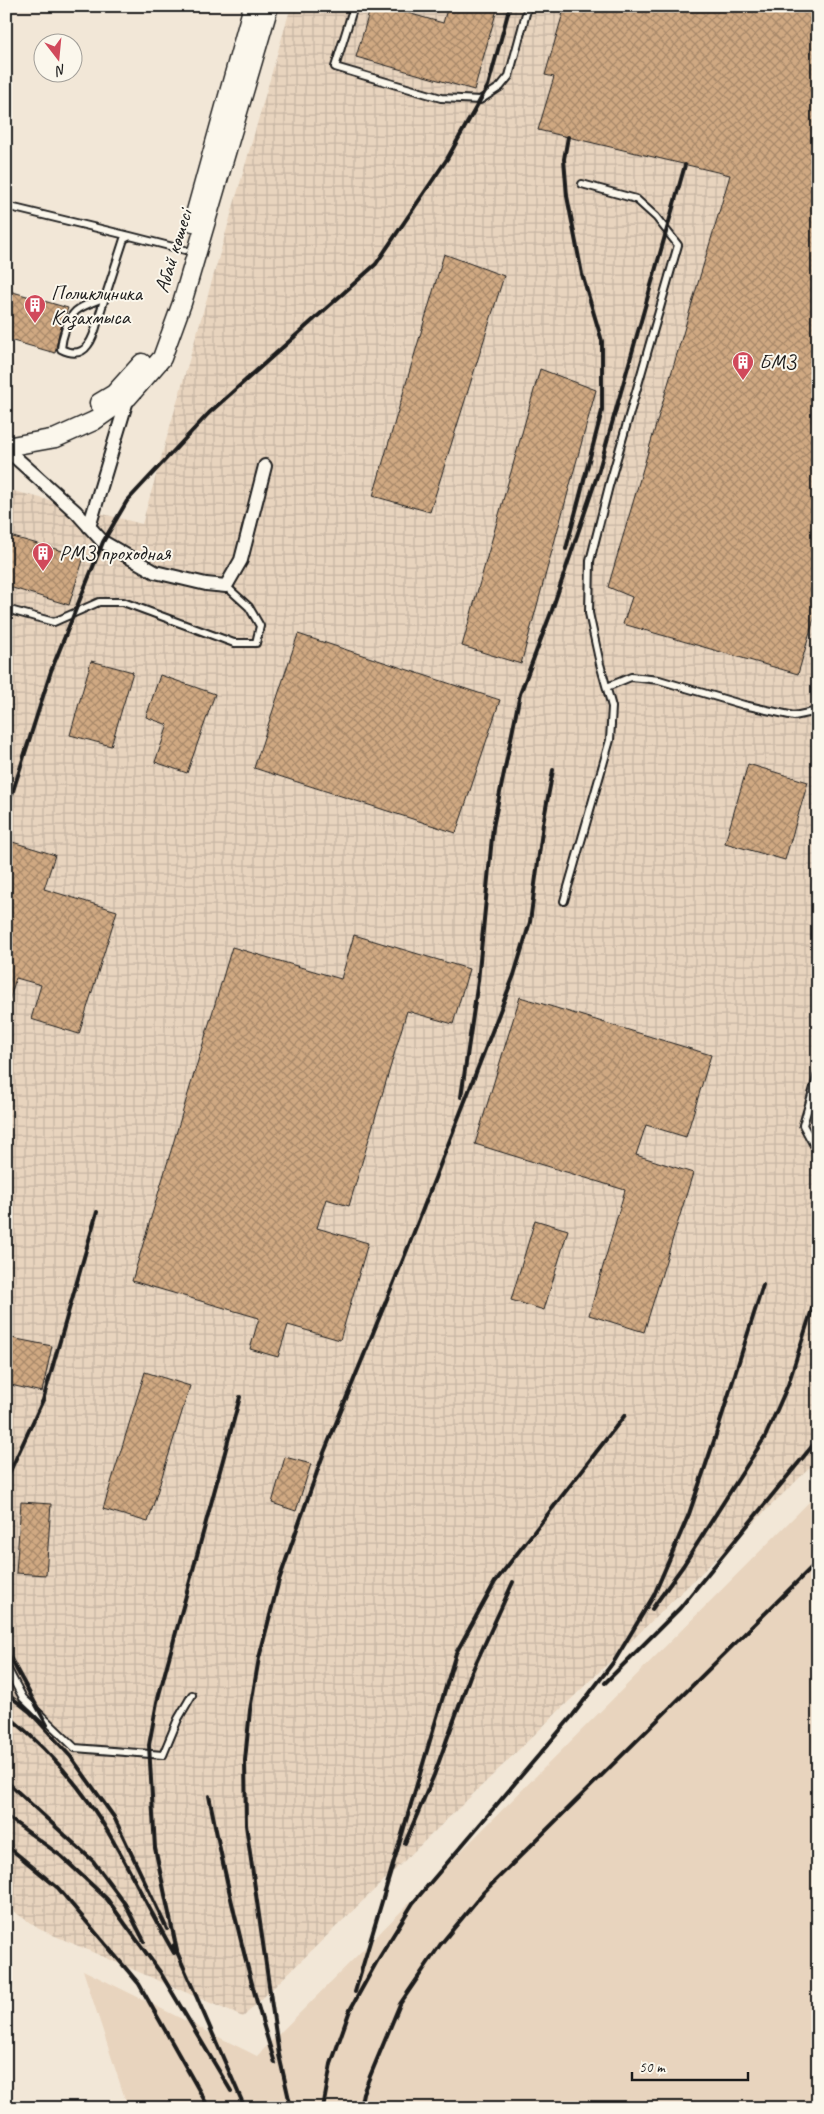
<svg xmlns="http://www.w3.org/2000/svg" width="824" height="2114" viewBox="0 0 824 2114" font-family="Caveat,sans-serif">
<defs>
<pattern id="industrial-grid" width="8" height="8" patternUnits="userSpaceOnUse" patternTransform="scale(1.25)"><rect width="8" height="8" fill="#e8d4be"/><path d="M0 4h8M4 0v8" fill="none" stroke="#c6b5a3"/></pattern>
<pattern id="building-cross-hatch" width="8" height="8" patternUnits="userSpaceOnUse" patternTransform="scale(1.25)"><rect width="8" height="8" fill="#d0a982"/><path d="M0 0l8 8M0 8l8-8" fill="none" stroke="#a8896a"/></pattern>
</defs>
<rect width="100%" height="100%" fill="#f2e7d7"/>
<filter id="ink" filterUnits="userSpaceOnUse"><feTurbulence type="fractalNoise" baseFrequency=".02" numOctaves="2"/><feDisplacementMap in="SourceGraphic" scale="10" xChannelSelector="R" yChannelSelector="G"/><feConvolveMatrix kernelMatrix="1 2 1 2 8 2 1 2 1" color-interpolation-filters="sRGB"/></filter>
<g filter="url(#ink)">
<path fill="#e8d4be" d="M818,1493v615h-690l-45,-138 174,86z"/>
<path fill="url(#industrial-grid)" d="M291,6h527v1454l-575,557 -204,-88 -33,-23v-1417l136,35z"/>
<path fill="url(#building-cross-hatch)" stroke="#1c1c1c" d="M371,6h12l60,17 5,-17h50l-24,84 -118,-33z
M565,6h253v599l-20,69 -175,-50 9,-27 -24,-10 122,-412 -192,-45 16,-53 -9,-2z
M444,254l60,22 -74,236 -57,-16z
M6,290l62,18 -9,25 -4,20 -49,-14z
M540,369l56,21 -75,274 -59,-18z
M6,535l78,22 -15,48 -63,-19z
M298,634l202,66 -44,133 -202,-65z
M91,661l42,11 -22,74 -41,-11z
M160,675l55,19 -28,79 -32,-11 13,-37 -22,-8z
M748,764l60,18 -23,78 -60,-17z
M6,840l49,15 -11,34 73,22 -38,123 -48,-15 10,-34 -25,-7 -7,23 -3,-1z
M354,935l115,34 -16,55 -46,-13 -58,195 -23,-7 -9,29 51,15 -28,97 -52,-15 -10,32 -28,-8 9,-31 -127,-37 100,-334 109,32z
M520,997l191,58 -25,82 -40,-12 -10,30 57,18 -49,159 -55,-17 36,-125 -150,-46z
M535,1220l33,10 -24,80 -33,-10z
M6,1337l46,9 -10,46 -36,-8z
M145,1372l45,14 -42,136 -45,-13z
M285,1457l26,7 -15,47 -24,-8z
M21,1502l30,2 -5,71 -30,-2z"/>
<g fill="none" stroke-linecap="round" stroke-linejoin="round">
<g stroke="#1c1c1c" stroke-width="10">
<path id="lane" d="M354,6l-19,61 106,31 39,2 20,-13 9,-11 19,-70
M6,206l124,30
M105,297c-8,4 -22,8 -29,14 -9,8 -14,27 -15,38 10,5 20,6 27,-4 7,-9 9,-22 12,-32 8,-25 16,-50 24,-74l6,-3 55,14
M6,609l48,13 45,-20h24l111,41h22l4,-17 -11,-19 -23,-21
M607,687l24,-10 28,3 85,25 50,11 24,-5
M564,901l46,-161 2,-33 -12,-43 -11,-51 1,-52 19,-75 69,-241 -22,-28 -20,-18 -54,-15
M818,1074l-15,51 15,28
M6,1666l17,32 52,50 88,7 15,-36 14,-24"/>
</g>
<g stroke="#1c1c1c" stroke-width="16">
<path id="street" d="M6,449l70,63 27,30 52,30 51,12 20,2 15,-26 24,-94
M89,527l39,-130"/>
</g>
<g stroke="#1c1c1c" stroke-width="21">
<path id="secondary" d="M193,222l60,-216
M99,403l15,-9 28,-31
M6,447l50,-9 38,-17 34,-24 34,-39 20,-55 87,-297"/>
</g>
<use href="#lane" stroke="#fbf7ec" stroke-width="6"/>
<use href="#street" stroke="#fbf7ec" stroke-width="12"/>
<use href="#secondary" stroke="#fbf7ec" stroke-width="18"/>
<path stroke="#1c1c1c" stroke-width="4" d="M566,549l36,-138v-70l-20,-67 -15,-78 -3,-37 4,-22
M6,813l45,-142 52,-129 24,-41 82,-88 167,-149 71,-105 41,-73 22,-80
M461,1097l17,-116 15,-154 27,-133 32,-84 46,-137 87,-308
M6,1480l37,-80 54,-188
M652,1609l31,-43 82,-129 23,-52 30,-95
M6,1650l41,75
M605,1683l75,-75 138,-169
M6,1693l24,19 41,45 43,60 53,112
M6,1714c40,33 76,73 102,118 23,40 43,81 66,121
M6,1781l87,80 32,43 19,37
M209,1796c18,90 38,179 66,267
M6,1816l55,40 46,43 53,73 71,119
M405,1843l29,-68 36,-99 43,-94
M6,1845l52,43 81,96 70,124
M174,1945l71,163
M177,1951l-22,-103 -6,-103 8,-43 83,-305
M355,1992l101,-339 39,-71 130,-167
M291,2108l-12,-53 -33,-230 -1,-65 5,-50 9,-52 20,-78 44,-125 84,-205 107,-275 16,-53 13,-98 10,-54
M323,2108l8,-44 19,-54 26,-47 37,-60 160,-188 42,-55 39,-65 35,-81 26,-76 48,-153
M360,2108l3,-15 37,-89 40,-59 43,-52 335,-332"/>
</g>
</g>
<defs>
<g id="building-pin" transform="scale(1.125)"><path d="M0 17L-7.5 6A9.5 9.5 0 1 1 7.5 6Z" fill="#d1495b" stroke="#fbf7ec"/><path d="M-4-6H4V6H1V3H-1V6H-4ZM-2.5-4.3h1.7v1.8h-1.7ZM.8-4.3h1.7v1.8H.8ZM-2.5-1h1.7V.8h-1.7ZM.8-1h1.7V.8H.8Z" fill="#fff"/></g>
</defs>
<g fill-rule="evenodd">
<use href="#building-pin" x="35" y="305"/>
<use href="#building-pin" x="743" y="362"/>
<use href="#building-pin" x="43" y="553"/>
</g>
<g text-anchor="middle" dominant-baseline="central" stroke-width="4" stroke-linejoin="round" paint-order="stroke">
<g font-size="21" fill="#1c1c1c" stroke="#fbf7ec">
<text transform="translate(173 251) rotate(-73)">Абай көшесі</text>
</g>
<g font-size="21" fill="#1c1c1c" stroke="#fbf7ec" text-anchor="start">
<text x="51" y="293">Поликлиника<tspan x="51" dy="24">Казахмыса</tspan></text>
<text x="759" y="362">БМЗ</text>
<text x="59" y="553">РМЗ проходная</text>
</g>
</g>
<rect width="824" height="2114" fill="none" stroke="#fbf7ec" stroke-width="25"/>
<rect x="12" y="12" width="799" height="2089" fill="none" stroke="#1c1c1c" stroke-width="2" filter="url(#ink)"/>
<g transform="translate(58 58) rotate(164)"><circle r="24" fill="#fbf7ec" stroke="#a29f99"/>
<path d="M0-4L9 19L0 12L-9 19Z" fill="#d1495b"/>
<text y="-8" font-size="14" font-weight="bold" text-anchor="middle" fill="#1c1c1c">N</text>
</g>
<path d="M632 2072v8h116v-8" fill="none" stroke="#1c1c1c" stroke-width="2.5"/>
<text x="639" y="2072" font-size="15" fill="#1c1c1c" stroke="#fbf7ec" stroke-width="4" paint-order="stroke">50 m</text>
</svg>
